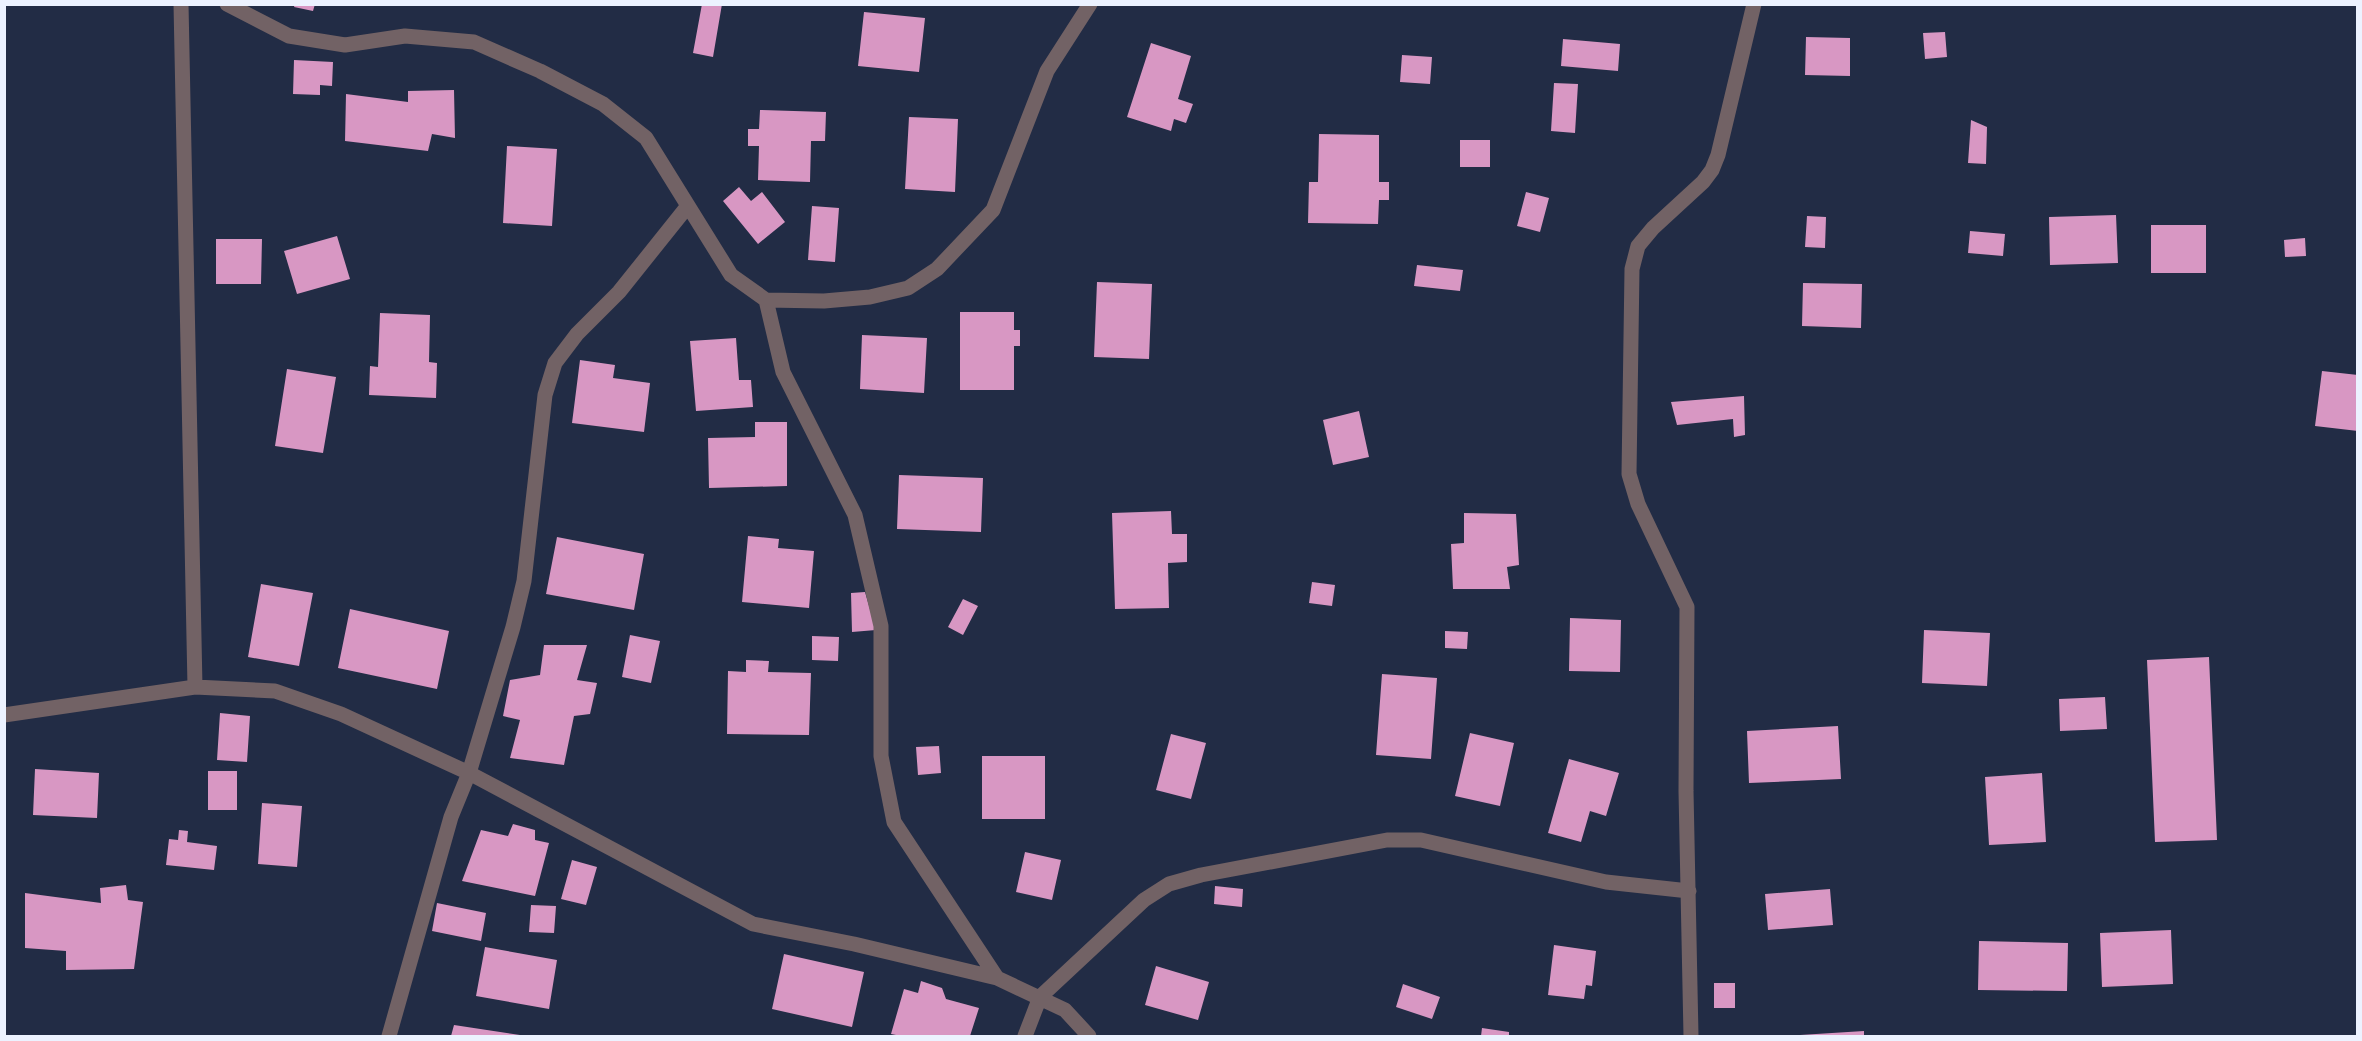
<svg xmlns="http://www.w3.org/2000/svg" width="2362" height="1041" viewBox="0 0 2362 1041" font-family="Bitter,serif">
<rect width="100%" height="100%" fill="#222c45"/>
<path fill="#d897c3" d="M295,4h20l-2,7 -19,-4z
M702,4h20l-9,53 -20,-4z
M864,12l61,6 -6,54 -61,-6z
M1945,32l2,25 -22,2 -2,-26z
M1806,37l44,1v38l-45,-1z
M1563,39l57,5 -2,27 -57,-5z
M1151,43l40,13 -13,43 15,5 -7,19 -12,-4 -3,12 -44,-14z
M1402,55l30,2 -2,27 -30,-2z
M294,60l39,2 -1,24 -12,-1v10l-27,-1z
M1554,83l24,1 -3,49 -24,-2z
M454,90l1,48 -23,-4 -4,17 -83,-10 1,-47 62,8v-11z
M760,110l66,2 -1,29h-14l-1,41 -52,-2 1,-34h-11v-17h11z
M909,117l49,2 -3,73 -50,-3z
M1971,120l16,7 -1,37 -18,-1z
M1319,134l60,1v47h10v18h-10l-1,24 -70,-1 1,-41h9z
M1460,140h30v27h-30z
M507,146l50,3 -5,77 -49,-3z
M739,187l12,14 11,-9 23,30 -27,22 -35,-43z
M1526,192l23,6 -9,34 -23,-6z
M812,206l27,2 -4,54 -27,-2z
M2116,215l2,48 -68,2 -1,-48z
M1807,216l19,1 -1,31 -20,-1z
M2151,225h55v48h-55z
M1970,231l35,3 -2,22 -35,-3z
M337,236l13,43 -53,15 -13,-43z
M2305,238l1,18 -21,1 -1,-17z
M216,239h46l-1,45h-45z
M1417,265l46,5 -3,21 -46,-5z
M1097,282l55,2 -3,75 -55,-2z
M1803,283l59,1 -1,44 -59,-2z
M960,312h54v18h6v16h-6v44h-54z
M380,313l50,2 -1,47 8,1 -1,35 -67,-3 1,-29 8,1z
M862,335l65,3 -3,55 -64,-4z
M736,338l3,42h12l2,27 -57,4 -6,-70z
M580,360l35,5 -2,13 37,5 -6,49 -72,-9z
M287,369l49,8 -13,76 -48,-7z
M2322,371l36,4v56l-43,-5z
M1744,396l1,39 -11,2 -1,-18 -56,6 -6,-23z
M1359,411l10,46 -36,8 -10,-45z
M755,422h32v64l-78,2 -1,-50 47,-1z
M899,475l84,3 -2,54 -84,-3z
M1171,511l1,23h15v28l-19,1 1,45 -54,1 -3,-96z
M1464,513l52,1 3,51 -12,2 3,22h-57l-2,-45 13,-1z
M748,536l31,3 -1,9 36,3 -5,57 -67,-6z
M557,537l87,17 -10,56 -88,-16z
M1312,582l23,3 -3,21 -23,-3z
M261,584l52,9 -14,73 -51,-9z
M865,592l11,38 -24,2 -1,-39z
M963,599l15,7 -15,29 -15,-8z
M350,609l99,22 -12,58 -99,-21z
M1570,618l51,2 -1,52 -51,-1z
M1924,630l66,3 -3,53 -65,-3z
M1445,631l23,1 -1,17 -22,-1z
M630,635l30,6 -9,42 -29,-6z
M812,636l27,1 -1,24 -26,-1z
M544,645h43l-10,35 20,3 -7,31 -16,2 -10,49 -54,-7 10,-38 -17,-4 7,-36 30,-5z
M2209,657l8,183 -62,2 -8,-182z
M746,660l23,1 -1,11 43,1 -2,62 -82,-1 1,-63 18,1z
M1382,674l55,4 -6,81 -55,-4z
M2105,697l2,32 -47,2 -1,-32z
M220,713l30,3 -3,46 -30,-2z
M1838,726l3,53 -92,4 -2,-52z
M1470,733l44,10 -14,63 -45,-10z
M1171,734l35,9 -15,56 -35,-9z
M939,746l2,27 -23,2 -2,-28z
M982,756h63v63h-63z
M1569,759l50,14 -13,43 -16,-5 -9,31 -33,-9z
M35,769l64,4 -2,45 -64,-3z
M208,771h29v39h-29z
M2042,773l4,69 -57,3 -4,-68z
M262,803l40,3 -5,61 -39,-3z
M513,824l22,6v10l14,3 -14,53 -73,-15 19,-51 27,6z
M179,830l9,1 -1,11 30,4 -3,24 -48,-5 3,-26 9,1z
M1025,852l36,8 -9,40 -36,-8z
M572,860l25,7 -11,38 -25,-6z
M126,885l2,15 15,2 -9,67 -68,1v-19l-41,-3v-55l76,10 -1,-15z
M1215,886l28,3 -1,18 -28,-3z
M1830,889l3,36 -65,5 -3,-36z
M437,903l49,10 -5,28 -49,-10z
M531,905l25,1 -2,27 -25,-1z
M2171,930l2,54 -71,3 -2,-54z
M1979,941l89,2 -1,48 -89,-1z
M1554,945l42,6 -4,35 -6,-1 -2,14 -36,-4z
M485,947l72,13 -8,49 -73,-13z
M784,954l80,18 -12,55 -80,-18z
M1156,966l53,16 -11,38 -53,-15z
M921,981l21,7 4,11 33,9 -9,28h-69l-10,-2 13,-45 14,4z
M1714,983h21v25h-21z
M1403,984l37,13 -8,22 -36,-12z
M454,1025l66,10v1h-69z
M1482,1028l27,4v4h-28z
M1864,1031v5h-64v-1z"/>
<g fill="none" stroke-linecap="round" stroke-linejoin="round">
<path stroke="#726265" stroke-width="15" d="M181,4l14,683
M227,4l62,32 56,9 60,-9 69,6 66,29 63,33 43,34 85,137 35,25 58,1 46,-4 38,-9 29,-19 56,-59 54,-139 43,-67
M766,300l17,72 72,143 26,111v130l13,66 103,156
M4,715l191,-28 80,4 66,23 128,59 284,151 101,20 143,34 68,32 24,26
M389,1036l62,-219 18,-44 44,-146 11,-46 21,-186 10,-32 22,-29 42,-42 68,-85
M1025,1036l15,-39 104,-97 25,-16 32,-9 186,-35h34l185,42 83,9
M1691,1036l-5,-245 1,-184 -49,-103 -9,-30 3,-205 6,-23 15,-18 50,-46 9,-12 6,-15 36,-151"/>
</g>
<rect width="2362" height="1041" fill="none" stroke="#ecf2ff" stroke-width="12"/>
</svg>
